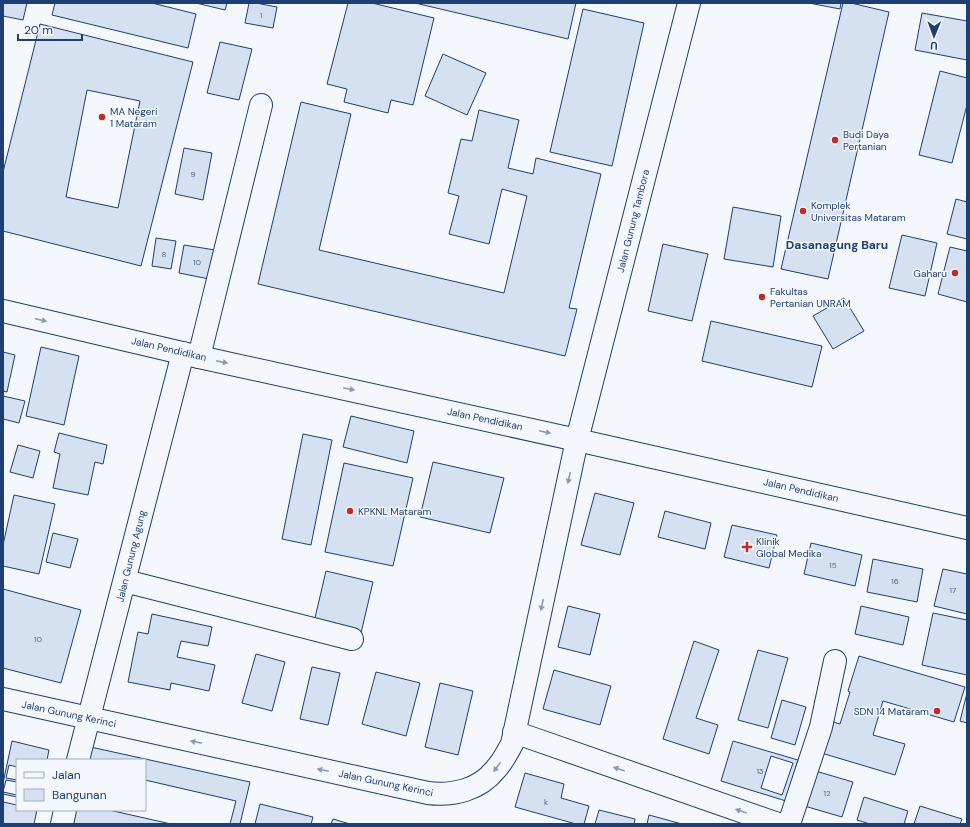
<svg xmlns="http://www.w3.org/2000/svg" width="970" height="827" viewBox="0 0 970 827" font-family="'DM Sans',sans-serif">
<rect width="100%" height="100%" fill="#f4f7fb"/>
<path fill="#d5e0f0" stroke="#1d3f73" fill-rule="evenodd" d="M3,3h24l-4,17 -20,-4z
M55,3h97l44,11 -8,34 -136,-33z
M196,3h31l-2,7z
M249,3h7l21,4 -4,21 -28,-5z
M348,3h24l62,15 -21,87 -22,-5 -3,13 -44,-11 3,-13 -20,-5z
M415,3h161l-8,36z
M809,3h32l-1,6z
M843,3h8l38,9 -61,267 -47,-10z
M583,9l61,14 -32,143 -62,-14z
M922,13l45,8v39l-52,-10z
M40,24l153,38 -52,204 -138,-35v-59zM87,90l53,11 -22,107 -52,-11z
M220,42l32,7 -13,51 -32,-7z
M443,54l43,19 -19,42 -42,-19z
M940,71l27,7v27l-15,58 -33,-8z
M301,102l50,12 -32,136 185,43 23,-97 -25,-7 -13,55 -40,-10 10,-38 -11,-3 13,-54 11,2 7,-31 40,10 -11,48 25,6 3,-16 65,16 -32,134 8,1 -12,47 -307,-72z
M184,148l28,5 -9,47 -28,-6z
M956,199l11,3v37l-20,-5z
M733,207l48,9 -8,51 -49,-8z
M902,235l35,8 -12,53 -36,-8z
M156,238l20,3 -5,28 -19,-3z
M663,244l45,10 -16,67 -44,-10z
M184,245l31,5 -6,29 -30,-6z
M950,247l17,4v51l-29,-8z
M844,298l20,33 -31,18 -20,-33z
M711,321l111,25 -10,41 -110,-26z
M41,347l38,9 -15,69 -38,-9z
M3,352l12,3 -8,37 -4,-1z
M3,396l22,5 -6,22 -16,-4z
M351,416l63,15 -7,32 -64,-16z
M59,433l48,12 -4,19 -8,-2 -7,33 -35,-7 7,-34 -6,-2z
M303,434l29,6 -21,105 -29,-6z
M18,445l22,6 -7,27 -23,-6z
M433,462l71,16 -14,55 -70,-16z
M344,463l69,15 -20,88 -68,-14z
M595,493l39,10 -14,52 -39,-10z
M14,495l41,9 -16,70 -36,-8v-21z
M665,511l46,12 -6,26 -47,-12z
M732,525l45,10 -8,33 -45,-11z
M53,533l25,6 -8,29 -24,-6z
M811,543l51,12 -7,31 -51,-12z
M873,559l50,10 -6,33 -50,-10z
M943,569l24,5v40l-33,-8z
M326,571l47,11 -12,51 -47,-11z
M3,589l78,21 -20,73 -58,-15z
M568,606l32,8 -10,41 -32,-8z
M861,606l48,11 -6,28 -48,-11z
M933,613l34,7v55l-45,-10z
M152,614l60,13 -4,19 -27,-5 -4,16 38,8 -6,26 -38,-8 -1,7 -42,-8 10,-50 10,2z
M694,641l25,9 -23,68 22,7 -9,29 -46,-15z
M758,650l30,8 -20,70 -30,-8z
M256,654l29,8 -13,49 -30,-8z
M859,656l106,31 -11,35 -71,-21 -10,34 32,9 -10,31 -77,-23 9,-32 13,4 10,-32 -2,-1z
M312,667l28,6 -12,52 -28,-6z
M554,670l57,16 -11,39 -57,-16z
M376,672l44,11 -14,53 -44,-12z
M440,683l33,8 -15,64 -33,-8z
M967,693v30l-7,-2z
M782,700l24,7 -11,38 -24,-7z
M12,741l37,9 -2,10h-30v37l-14,-3v-11z
M733,741l65,19 -12,41 -65,-20z
M86,746l164,36 -10,42h-171l3,-14h73v-50h-62z
M771,756l22,7 -11,32 -21,-7z
M9,765l8,2v13l-11,-2z
M812,770l41,12 -11,35 -41,-12z
M525,773l39,11 -3,14 28,8 -5,18h-8l-61,-17z
M6,780l11,2v13l-14,-3z
M145,780l91,21 -6,23h-59l-62,-14h36z
M864,797l44,14 -4,13h-34l-13,-4z
M3,802l14,3v5h20l-3,14h-31z
M260,804l53,13 -2,7h-56z
M920,806l42,13 -2,5h-46z
M599,810l36,9 -1,5h-39z
M649,815l33,9h-35z
M333,819l17,5h-19z"/>
<g fill="none" stroke-linecap="round" stroke-linejoin="round">
<g stroke="#1d3f73" stroke-width="24">
<path id="minor" d="M199,357l62,-252
M125,581l227,58
M3,699l425,94c25,3 51,-3 67,-23 7,-7 12,-17 17,-26l65,-304 112,-437
M514,732l264,92
M78,760l105,-407
M62,824l3,-14
M789,824l32,-97 14,-66"/>
</g>
<g stroke="#1d3f73" stroke-width="24">
<path id="major" d="M3,311l196,46 378,83 390,88"/>
</g>
<use href="#minor" stroke="#f4f7fb" stroke-width="22"/>
<use href="#major" stroke="#f4f7fb" stroke-width="22"/>
</g>
<defs><path id="oneway-solid" d="M-6-.8H1V-3.2L6.5 0L1 3.2V.8H-6Z"/></defs>
<g fill="#889bb7">
<use href="#oneway-solid" transform="translate(41 320) rotate(13)"/>
<use href="#oneway-solid" transform="translate(222 362) rotate(12)"/>
<use href="#oneway-solid" transform="translate(349 389) rotate(12)"/>
<use href="#oneway-solid" transform="translate(545 432) rotate(12)"/>
<use href="#oneway-solid" transform="translate(569 478) rotate(102)"/>
<use href="#oneway-solid" transform="translate(542 605) rotate(102)"/>
<use href="#oneway-solid" transform="translate(196 742) rotate(-168)"/>
<use href="#oneway-solid" transform="translate(497 767) rotate(126)"/>
<use href="#oneway-solid" transform="translate(619 769) rotate(-161)"/>
<use href="#oneway-solid" transform="translate(323 770) rotate(-168)"/>
<use href="#oneway-solid" transform="translate(741 811) rotate(-161)"/>
</g>
<g fill="#c62828" stroke="#f4f7fb" stroke-width="1.5">
<circle cx="102" cy="117" r="4"/>
<circle cx="835" cy="140" r="4"/>
<circle cx="803" cy="211" r="4"/>
<circle cx="955" cy="273" r="4"/>
<circle cx="762" cy="297" r="4"/>
<circle cx="350" cy="511" r="4"/>
<path d="M745 541h4v4h4v4h-4v4h-4v-4h-4v-4h4z"/>
<circle cx="937" cy="711" r="4"/>
</g>
<g text-anchor="middle" dominant-baseline="central" stroke-width="3" stroke-linejoin="round" paint-order="stroke">
<g font-size="8" fill="#4b6792">
<text x="261" y="15">1</text>
<text x="193" y="174">9</text>
<text x="164" y="254">8</text>
<text x="197" y="262">10</text>
<text x="833" y="565">15</text>
<text x="895" y="581">16</text>
<text x="953" y="590">17</text>
<text x="38" y="639">10</text>
<text x="760" y="771">13</text>
<text x="827" y="793">12</text>
<text x="546" y="802">k</text>
</g>
<g font-size="10" fill="#1d3f73" stroke="#f4f7fb" text-anchor="start">
<text x="110" y="111">MA Negeri<tspan x="110" dy="12">1 Mataram</tspan></text>
<text x="843" y="134">Budi Daya<tspan x="843" dy="12">Pertanian</tspan></text>
<text x="811" y="205">Komplek<tspan x="811" dy="12">Universitas Mataram</tspan></text>
<text x="947" y="273" text-anchor="end">Gaharu</text>
<text x="770" y="291">Fakultas<tspan x="770" dy="12">Pertanian UNRAM</tspan></text>
<text x="358" y="511">KPKNL Mataram</text>
<text x="756" y="541">Klinik<tspan x="756" dy="12">Global Medika</tspan></text>
<text x="929" y="711" text-anchor="end">SDN 14 Mataram</text>
</g>
<g font-size="10" fill="#1d3f73" stroke="#f4f7fb">
<text transform="translate(633 221) rotate(-76)">Jalan Gunung Tambora</text>
<text transform="translate(169 349) rotate(13)">Jalan Pendidikan</text>
<text transform="translate(485 419) rotate(12)">Jalan Pendidikan</text>
<text transform="translate(801 490) rotate(13)">Jalan Pendidikan</text>
<text transform="translate(131 556) rotate(-76)">Jalan Gunung Agung</text>
<text transform="translate(69 714) rotate(12)">Jalan Gunung Kerinci</text>
<text transform="translate(386 783) rotate(12)">Jalan Gunung Kerinci</text>
</g>
<g font-size="12" font-weight="bold" fill="#1d3f73" stroke="#f4f7fb">
<text x="837" y="245">Dasanagung Baru</text>
</g>
</g>
<rect width="970" height="827" fill="none" stroke="#1d3f73" stroke-width="8"/>
<rect x="16" y="759" width="130" height="52" fill="#f4f7fb" stroke="#9eadc5"/>
<rect x="24" y="772" width="20" height="6" fill="#f4f7fb" stroke="#9eadc5"/>
<text x="52" y="779" font-size="12" fill="#1d3f73">Jalan</text>
<rect x="24" y="789" width="20" height="12" fill="#d5e0f0" stroke="#9eadc5"/>
<text x="52" y="799" font-size="12" fill="#1d3f73">Bangunan</text>
<g transform="translate(934 36) rotate(181)" stroke="#f4f7fb" stroke-width="3" paint-order="stroke">
<path d="M0-3L7 15L0 10L-7 15Z" fill="#1d3f73"/>
<text y="-6" font-size="11" font-weight="bold" text-anchor="middle" fill="#1d3f73">U</text>
</g>
<path d="M18 34v6h64v-6" fill="none" stroke="#1d3f73" stroke-width="2"/>
<text x="24" y="34" font-size="12" fill="#1d3f73" stroke="#f4f7fb" stroke-width="3" paint-order="stroke">20 m</text>
</svg>
